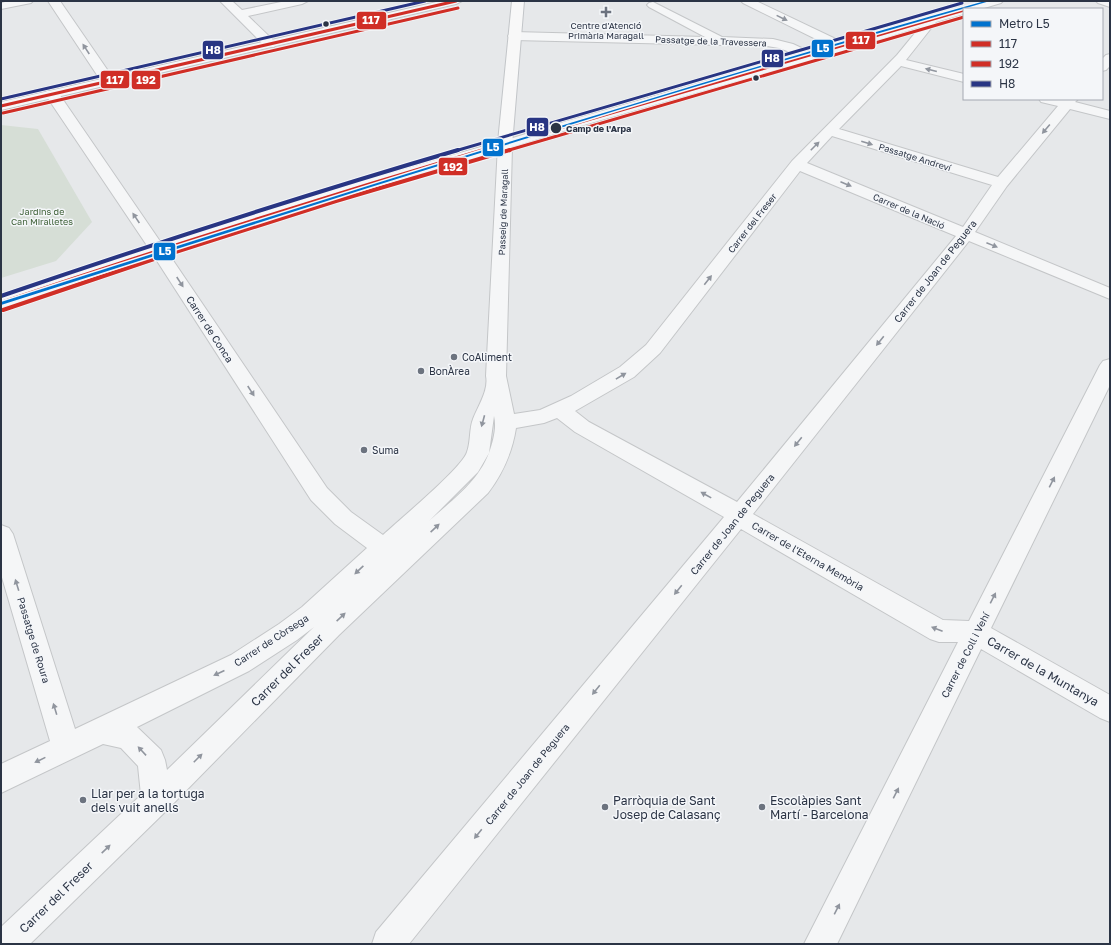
<svg xmlns="http://www.w3.org/2000/svg" width="1111" height="945" viewBox="0 0 1111 945" font-family="'Golos Text',sans-serif">
<rect width="100%" height="100%" fill="#e6e8ea"/>
<path fill="#d6ded6" d="M1,125l37,4 54,93 -36,39 -55,17z"/>
<g fill="none" stroke-linecap="round" stroke-linejoin="round">
<g stroke="#c4c6c8" stroke-width="2">
<path id="minor" d="M9,1h24l-2,2 -30,6v-6z
M48,1h12l55,80 -2,3h-10z
M220,1h12l10,9 44,-9h22l-6,3 -54,12 26,25 2,3 -2,3h-8z
M741,1h15l86,41 143,-41h18l-2,2 -20,6h-17v5l-28,8 -30,38 58,14v8l-63,-16 -62,63 159,48 60,-71 -17,-4 -2,-3h39l-3,3 35,9v8l-40,-10 -63,77 -32,46 135,56v11l-141,-58 -216,273 190,106 26,1 131,-256 3,-4 7,-2v26l-119,243 119,67v27l-10,-4 -119,-69 -144,295h-33l154,-302h-19l-9,-3 -189,-110 -332,415h-37l4,-12 348,-415 -149,-85 -18,-14 -13,5 -28,5c-4,25 -13,45 -28,65l-149,142 -172,175 -137,134h-29v-17l140,-132 -3,-29 -17,-18 -18,-4 -102,49v-29l49,-23 -49,-167v-49l8,3 4,6 62,195 156,-74 48,-31 23,-17 65,-59 -32,-24 -24,-24 -161,-250 -105,-156 2,-3h10l109,159 161,238 24,24 32,23c16,-15 79,-67 84,-83 4,-11 2,-23 6,-33 5,-13 16,-29 13,-43l12,-231 2,-3 67,-21 231,-66 -19,-7 -12,-2 -253,-6 -4,-1 -2,-3 2,-3 4,-1 191,5 -56,-30 -2,-2 2,-2 4,-1 69,35 51,2 20,5 17,8 20,-6 -87,-43zM920,27l-23,28 -105,106 -146,184 -26,22 -49,29 -31,14 -26,4 -8,-38 6,-229 65,-20 269,-77zM832,136l160,49 -29,42 -156,-64zM800,171l156,65 -219,266 -148,-80 -14,-11 59,-34 26,-24zM494,416c3,12 -1,25 -5,37zM489,453c-11,29 -38,48 -60,68l49,-49zM314,627l-147,143 -2,-10 -4,-10 -24,-23 112,-56 48,-31z
M1096,1h14v6l-12,-4z
M1110,54v12l-4,4 -4,1v-12l4,-4z"/>
</g>
<g stroke="#c2c5c8" stroke-width="2">
<path id="major" d="M441,1h21l-6,3 -455,106v-8z
M512,1h12l-12,144 -2,3 -170,49 -176,57 -163,54v-11l151,-51 176,-55 170,-49z"/>
</g>
<use href="#minor" fill="#f5f6f7" fill-rule="evenodd"/>
<use href="#major" fill="#f8f8f8" fill-rule="evenodd"/>
<g stroke="#f4f6f9" stroke-width="4.5">
<path id="bus-1-far1" d="M1,106l455,-105
M481,151l483,-141"/>
</g>
<g stroke="#f4f6f9" stroke-width="6">
<path id="bus-1" d="M1,303c160,-54 321,-105 483,-153"/>
</g>
<g stroke="#f4f6f9" stroke-width="4.5">
<path id="bus-2-far1" d="M3,113l455,-105
M506,151l458,-134"/>
</g>
<g stroke="#f4f6f9" stroke-width="6">
<path id="bus-2" d="M3,310l157,-53 176,-56 174,-51"/>
</g>
<g stroke="#f4f6f9" stroke-width="4.5">
<path id="bus-3-far1" d="M1,99l424,-98
M455,151l507,-148"/>
</g>
<g stroke="#f4f6f9" stroke-width="6">
<path id="bus-3" d="M1,296c152,-52 304,-101 457,-146"/>
</g>
<use href="#bus-1-far1" stroke="#d02e26" stroke-width="3"/>
<use href="#bus-1" stroke="#d02e26" stroke-width="4"/>
<use href="#bus-2-far1" stroke="#d02e26" stroke-width="3"/>
<use href="#bus-2" stroke="#d02e26" stroke-width="4"/>
<use href="#bus-3-far1" stroke="#283583" stroke-width="3"/>
<use href="#bus-3" stroke="#283583" stroke-width="4"/>
<g stroke="#f4f6f9" stroke-width="3">
<path id="metro-1" d="M985,1h5l-249,72 -123,37 -247,77 -370,118v-3c327,-104 653,-208 984,-301z"/>
</g>
<use href="#metro-1" fill="#0072ce" fill-rule="evenodd"/>
</g>
<defs><path id="oneway-solid" d="M-6-.8H1V-3.2L6.5 0L1 3.2V.8H-6Z"/></defs>
<g fill="#90959e">
<use href="#oneway-solid" transform="translate(782 18) rotate(26)"/>
<use href="#oneway-solid" transform="translate(86 49) rotate(-123)"/>
<use href="#oneway-solid" transform="translate(931 70) rotate(-166)"/>
<use href="#oneway-solid" transform="translate(1046 129) rotate(130)"/>
<use href="#oneway-solid" transform="translate(867 143) rotate(17)"/>
<use href="#oneway-solid" transform="translate(815 146) rotate(-45)"/>
<use href="#oneway-solid" transform="translate(846 184) rotate(23)"/>
<use href="#oneway-solid" transform="translate(136 218) rotate(-124)"/>
<use href="#oneway-solid" transform="translate(992 245) rotate(22)"/>
<use href="#oneway-solid" transform="translate(708 280) rotate(-52)"/>
<use href="#oneway-solid" transform="translate(180 282) rotate(57)"/>
<use href="#oneway-solid" transform="translate(880 341) rotate(129)"/>
<use href="#oneway-solid" transform="translate(621 376) rotate(-31)"/>
<use href="#oneway-solid" transform="translate(251 391) rotate(57)"/>
<use href="#oneway-solid" transform="translate(483 421) rotate(105)"/>
<use href="#oneway-solid" transform="translate(798 442) rotate(129)"/>
<use href="#oneway-solid" transform="translate(1052 482) rotate(-63)"/>
<use href="#oneway-solid" transform="translate(706 495) rotate(-151)"/>
<use href="#oneway-solid" transform="translate(435 528) rotate(-43)"/>
<use href="#oneway-solid" transform="translate(359 570) rotate(137)"/>
<use href="#oneway-solid" transform="translate(17 585) rotate(-107)"/>
<use href="#oneway-solid" transform="translate(678 590) rotate(129)"/>
<use href="#oneway-solid" transform="translate(993 598) rotate(-63)"/>
<use href="#oneway-solid" transform="translate(341 617) rotate(-43)"/>
<use href="#oneway-solid" transform="translate(937 629) rotate(-159)"/>
<use href="#oneway-solid" transform="translate(219 673) rotate(155)"/>
<use href="#oneway-solid" transform="translate(596 690) rotate(129)"/>
<use href="#oneway-solid" transform="translate(55 709) rotate(-107)"/>
<use href="#oneway-solid" transform="translate(142 751) rotate(-133)"/>
<use href="#oneway-solid" transform="translate(198 758) rotate(-45)"/>
<use href="#oneway-solid" transform="translate(40 760) rotate(154)"/>
<use href="#oneway-solid" transform="translate(896 793) rotate(-63)"/>
<use href="#oneway-solid" transform="translate(478 834) rotate(129)"/>
<use href="#oneway-solid" transform="translate(106 849) rotate(-44)"/>
<use href="#oneway-solid" transform="translate(837 909) rotate(-63)"/>
</g>
<g fill="#6c737f" stroke="#f4f6f9" stroke-width="1.5">
<path d="M604 6h4v4h4v4h-4v4h-4v-4h-4v-4h4z"/>
<circle cx="454" cy="357" r="4"/>
<circle cx="421" cy="371" r="4"/>
<circle cx="364" cy="450" r="4"/>
<circle cx="83" cy="800" r="4"/>
<circle cx="605" cy="807" r="4"/>
<circle cx="762" cy="807" r="4"/>
</g>
<g fill="#2b3445" stroke="#f4f6f9" stroke-width="1.5">
<circle cx="326" cy="24" r="3.5"/>
<circle cx="756" cy="78" r="3.5"/>
<circle cx="556" cy="128" r="6"/>
</g>
<g text-anchor="middle" dominant-baseline="central" stroke-width="3" stroke-linejoin="round" paint-order="stroke">
<g font-size="9" fill="#2b3445" stroke="#f4f6f9">
<text x="606" y="25">Centre d'Atenció<tspan x="606" dy="10">Primària Maragall</tspan></text>
</g>
<g font-size="9" fill="#2b3445" stroke="#f4f6f9">
<text transform="translate(711 41) rotate(2)">Passatge de la Travessera</text>
<text transform="translate(915 157) rotate(17)">Passatge Andreví</text>
<text transform="translate(909 211) rotate(23)">Carrer de la Nació</text>
<text transform="translate(503 212) rotate(-88)">Passeig de Maragall</text>
<text transform="translate(752 223) rotate(-52)">Carrer del Freser</text>
</g>
<g font-size="9" font-weight="bold" fill="#2b3445" stroke="#f4f6f9" text-anchor="start">
<text x="566" y="128">Camp de l'Arpa</text>
</g>
<g font-size="9" fill="#3f6138" stroke="#f4f6f9">
<text x="42" y="211">Jardins de<tspan x="42" dy="10">Can Miralletes</tspan></text>
</g>
<g font-size="10" fill="#2b3445" stroke="#f4f6f9">
<text transform="translate(935 271) rotate(-52)">Carrer de Joan de Peguera</text>
<text transform="translate(210 329) rotate(57)">Carrer de Conca</text>
<text transform="translate(732 524) rotate(-51)">Carrer de Joan de Peguera</text>
<text transform="translate(808 556) rotate(30)">Carrer de l'Eterna Memòria</text>
<text transform="translate(34 640) rotate(73)">Passatge de Roura</text>
<text transform="translate(271 640) rotate(-33)">Carrer de Còrsega</text>
<text transform="translate(965 655) rotate(-63)">Carrer de Coll i Vehí</text>
<text transform="translate(527 774) rotate(-51)">Carrer de Joan de Peguera</text>
</g>
<g font-size="10" fill="#2b3445" stroke="#f4f6f9" text-anchor="start">
<text x="462" y="357">CoAliment</text>
<text x="429" y="371">BonÀrea</text>
<text x="372" y="450">Suma</text>
</g>
<g font-size="12" fill="#2b3445" stroke="#f4f6f9">
<text transform="translate(287 670) rotate(-45)">Carrer del Freser</text>
<text transform="translate(1043 671) rotate(30)">Carrer de la Muntanya</text>
<text transform="translate(56 897) rotate(-44)">Carrer del Freser</text>
</g>
<g font-size="12" fill="#2b3445" stroke="#f4f6f9" text-anchor="start">
<text x="91" y="793">Llar per a la tortuga<tspan x="91" dy="14">dels vuit anells</tspan></text>
<text x="613" y="800">Parròquia de Sant<tspan x="613" dy="14">Josep de Calasanç</tspan></text>
<text x="770" y="800">Escolàpies Sant<tspan x="770" dy="14">Martí - Barcelona</tspan></text>
</g>
</g>
<g stroke="#f4f6f9" stroke-width="1.5">
<rect x="356" y="11" width="31" height="19" rx="4" fill="#d02e26"/>
<rect x="845" y="31" width="31" height="19" rx="4" fill="#d02e26"/>
<rect x="811" y="39" width="23" height="19" rx="4" fill="#0072ce"/>
<rect x="202" y="40" width="22" height="20" rx="4" fill="#283583"/>
<rect x="761" y="49" width="23" height="19" rx="4" fill="#283583"/>
<rect x="100" y="70" width="30" height="19" rx="4" fill="#d02e26"/>
<rect x="131" y="70" width="30" height="20" rx="4" fill="#d02e26"/>
<rect x="526" y="117" width="23" height="20" rx="4" fill="#283583"/>
<rect x="482" y="138" width="22" height="19" rx="4" fill="#0072ce"/>
<rect x="438" y="157" width="30" height="19" rx="4" fill="#d02e26"/>
<rect x="153" y="242" width="23" height="19" rx="4" fill="#0072ce"/>
</g>
<g font-size="11" text-anchor="middle" font-weight="bold" fill="#fff">
<text x="371" y="24">117</text>
<text x="861" y="44">117</text>
<text x="823" y="52">L5</text>
<text x="213" y="54">H8</text>
<text x="772" y="62">H8</text>
<text x="115" y="84">117</text>
<text x="146" y="84">192</text>
<text x="537" y="131">H8</text>
<text x="493" y="151">L5</text>
<text x="453" y="171">192</text>
<text x="165" y="255">L5</text>
</g>
<rect width="1111" height="945" fill="none" stroke="#2b3445" stroke-width="4"/>
<rect x="963" y="8" width="140" height="92" fill="#f4f6f9" stroke="#a4a8b1"/>
<rect x="971" y="21" width="20" height="6" fill="#0072ce" stroke="#a4a8b1"/>
<text x="999" y="28" font-size="12" fill="#2b3445">Metro L5</text>
<rect x="971" y="41" width="20" height="6" fill="#d02e26" stroke="#a4a8b1"/>
<text x="999" y="48" font-size="12" fill="#2b3445">117</text>
<rect x="971" y="61" width="20" height="6" fill="#d02e26" stroke="#a4a8b1"/>
<text x="999" y="68" font-size="12" fill="#2b3445">192</text>
<rect x="971" y="81" width="20" height="6" fill="#283583" stroke="#a4a8b1"/>
<text x="999" y="88" font-size="12" fill="#2b3445">H8</text>
</svg>
